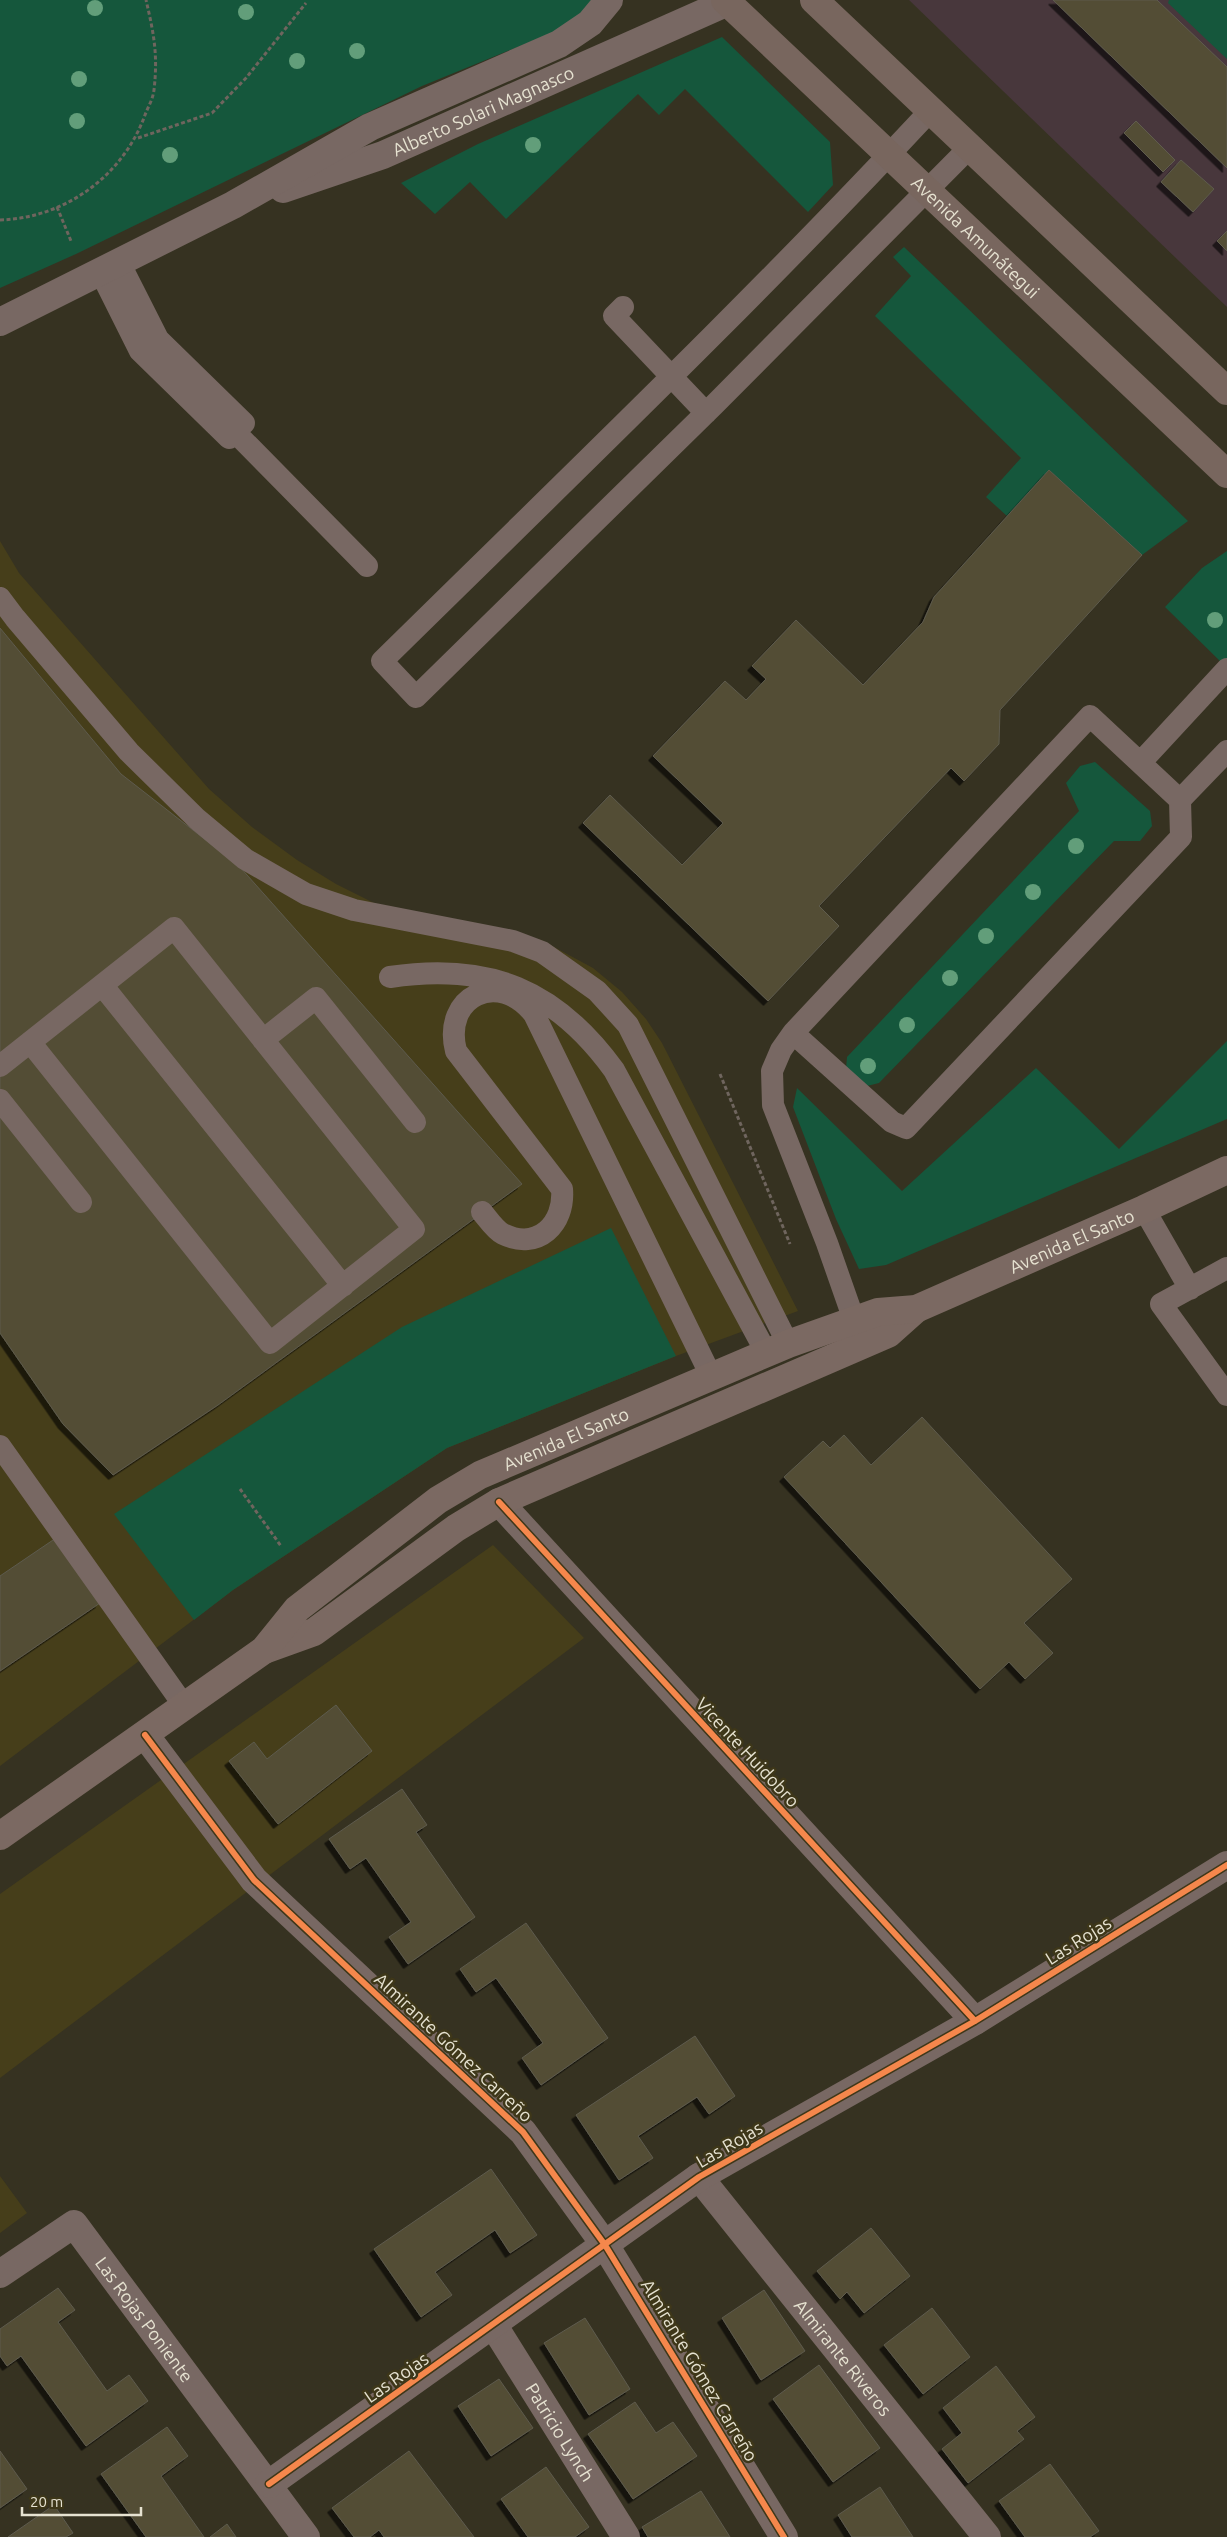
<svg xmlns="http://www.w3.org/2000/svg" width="1227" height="2537" viewBox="0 0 1227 2537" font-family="Ubuntu,sans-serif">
<defs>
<filter id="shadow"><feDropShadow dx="-4.5" dy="4.5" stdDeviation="0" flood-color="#0009"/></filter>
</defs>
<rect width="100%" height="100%" fill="#363221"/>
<path fill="#463e1a" d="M0,541l19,32 190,216 43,38 45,33 39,24 40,20 165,36 52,28 29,24 24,27 16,24 136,268 -122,45 -229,92 -214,142 -233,176z
M493,1545l91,93 -584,440v-184z
M0,2176l27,37 -27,20z"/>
<path fill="#48373c" d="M909,0h318v307l-47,-45z"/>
<path fill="#15573c" d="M0,0h600l-9,17 -169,69 -346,168 -76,34z
M1169,0h58v59l-59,-56z
M722,37l108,105 3,43 -25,27 -123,-123 -26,26 -21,-21 -132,125 -36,-37 -35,32 -34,-31 77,-39z
M904,247l284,274 -46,34 -93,-85 -42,46 -21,-19 35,-39 -146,-142 36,-40 -18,-19z
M1227,551v108l-4,5 -58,-57 37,-39z
M1095,762l55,49 2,15 -12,15h-26l-235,242 -12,3 -21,-17 1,-12 232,-246 -13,-28 14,-17z
M1227,1041v78l-341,146 -27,4 -23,-50 -43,-112 4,-19 105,103 134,-123 83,81z
M611,1228l65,128 -229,92 -214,142 -39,30 -80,-106 288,-187z"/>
<path fill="#524d36" stroke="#5e5b4d" filter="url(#shadow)" d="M1053,0h104l70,67v101z
M1136,121l39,39 -12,12 -39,-39z
M1181,160l33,29 -21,23 -32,-30z
M1227,231v20l-10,-10z
M1049,470l93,85 -142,155 -1,34 -35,37 -13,-13 -132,138 20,20 -71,75 -185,-178 27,-28 72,70 41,-42 -70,-67 72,-75 21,19 20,-21 -14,-13 44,-46 67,65 60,-63 11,-25z
M0,628l121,146 118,92 283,318 -304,221 -105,70 -50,-51 -63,-91z
M922,1417l150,162 -48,44 29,30 -28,26 -16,-17 -29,27 -196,-212 39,-36 7,7 14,-13 27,30z
M56,1538l44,65 -100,68v-95z
M336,1705l36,46 -94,73 -49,-63 25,-19 13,17z
M402,1789l25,36 -11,7 59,85 -67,47 -19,-27 22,-15 -45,-64 -16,11 -21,-30z
M526,1923l82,115 -67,47 -19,-27 21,-15 -47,-65 -20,14 -16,-23z
M695,2036l40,60 -26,18 -12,-17 -59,39 15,22 -34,22 -43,-65z
M491,2169l46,66 -27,18 -15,-23 -60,42 17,23 -31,22 -47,-68z
M871,2228l39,48 -46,37 -17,-21 -7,7 -23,-28z
M58,2288l17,22 -17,12 49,69 22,-16 19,26 -62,45 -65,-90 -14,10 -7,-10v-27z
M764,2290l41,61 -44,29 -39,-62z
M932,2308l38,49 -47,37 -39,-49z
M585,2318l45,71 -41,26 -45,-72z
M819,2365l61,83 -47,34 -60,-83z
M996,2366l39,51 -18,14 7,8 -56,44 -26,-34 20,-16 -19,-25z
M499,2379l34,49 -42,28 -33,-50z
M635,2402l21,31 17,-11 24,34 -64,43 -45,-65z
M167,2427l21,29 -27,20 43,61h-58l-45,-63z
M0,2451l27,38 -27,19z
M409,2451l65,86h-90l-5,-7 -9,7h-16l-22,-29z
M1050,2464l49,67 -9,6h-65l-26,-36z
M546,2467l43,60 -14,10h-47l-27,-38z
M880,2487l33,50h-61l-14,-22z
M701,2491l29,46h-82l-6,-10z
M54,2505l19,28 -7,4h-58z
M227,2524l9,13h-26z"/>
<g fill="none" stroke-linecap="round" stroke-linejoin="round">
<path stroke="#6f655e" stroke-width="3" stroke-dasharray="4 2.5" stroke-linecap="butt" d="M138,138l74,-25 34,-35 60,-75
M57,207l14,34
M0,220c65,-2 123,-44 145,-105 3,-8 8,-16 9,-25 4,-35 0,-56 -8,-90
M720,1074l70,170
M240,1489l41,57"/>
<path stroke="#786863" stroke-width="22" d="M930,111c-176,189 -363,368 -548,550l34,36 298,-292 256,-258
M119,262l39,77 86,84
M100,271l40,80 89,87
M623,307l-9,9 92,97
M235,432l132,134
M0,598l15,20 114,134 68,67 48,40 61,35 48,16 159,31 29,11 55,39 31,34 160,319
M1141,762l86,-93
M1180,800l-90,-84 -297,317 99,89 14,6 275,-291 -1,-37 47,-49
M390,977c99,-15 166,13 224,93l153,284
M102,985l241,301
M793,1033l-12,17 -9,21 1,34 54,138 27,77
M263,1040l53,-42 99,124
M0,1066l174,-138 240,301 -144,114 -240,-301
M0,1100l81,102
M1144,1209l46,80
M482,1212c6,7 13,18 21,22 35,17 62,-10 59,-45l-106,-138c-14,-55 43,-82 78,-37l178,364
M1227,1268l-66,36 66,91
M0,1446l185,261"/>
<g stroke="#786863" stroke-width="28">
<path d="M499,1502l476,519"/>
<path d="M145,1735l109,145 269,252 82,113 179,292"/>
<path id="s1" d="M699,2177l288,360"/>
<path id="s2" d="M0,2274l74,-50 232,313"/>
<path id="s3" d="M494,2326l132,211"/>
<path d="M269,2484l430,-307 276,-156 252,-156"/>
</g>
<g stroke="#786863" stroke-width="28">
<path id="s4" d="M283,189l100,-34 345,-153"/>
<path d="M0,322l233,-117 137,-78 189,-83 31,-21 19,-23"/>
</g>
<g stroke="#7b6962" stroke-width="28">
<path d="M264,1650l50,-18 142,-104 43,-26 389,-168 28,-25"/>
<path id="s5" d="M0,1836l264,-186 33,-41 141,-109 42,-25 308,-131 90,-32 38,-3 228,-100 83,-39"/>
</g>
<g stroke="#78665e" stroke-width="28">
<path id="s6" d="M725,0l502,474"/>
<path d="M814,0l413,391"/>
</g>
<g stroke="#3e3719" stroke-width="9">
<path id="cycleway" d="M499,1502l476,519
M145,1735l109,145 269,252 82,113 179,292
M269,2484l430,-307 276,-156 252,-156"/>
</g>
<use href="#cycleway" stroke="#f5874c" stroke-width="6"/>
</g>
<g fill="#629e7a">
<circle cx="95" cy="8" r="8"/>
<circle cx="246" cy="12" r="8"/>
<circle cx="357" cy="51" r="8"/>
<circle cx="297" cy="61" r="8"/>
<circle cx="79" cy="79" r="8"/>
<circle cx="77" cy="121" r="8"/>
<circle cx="533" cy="145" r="8"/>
<circle cx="170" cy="155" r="8"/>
<circle cx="1215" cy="620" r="8"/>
<circle cx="1076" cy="846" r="8"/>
<circle cx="1033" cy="892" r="8"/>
<circle cx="986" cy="936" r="8"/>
<circle cx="950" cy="978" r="8"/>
<circle cx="907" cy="1025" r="8"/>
<circle cx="868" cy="1066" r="8"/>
</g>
<g text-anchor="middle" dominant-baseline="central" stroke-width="5" stroke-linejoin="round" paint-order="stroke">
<g font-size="18" fill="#e6e2d1" stroke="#3e3719">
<text stroke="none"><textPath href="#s4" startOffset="215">Alberto Solari Magnasco</textPath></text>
<text stroke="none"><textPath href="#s6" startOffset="345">Avenida Amunátegui</textPath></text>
<text stroke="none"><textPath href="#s5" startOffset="1241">Avenida El Santo</textPath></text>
<text stroke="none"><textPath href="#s5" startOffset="696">Avenida El Santo</textPath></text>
<text transform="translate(748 1752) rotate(47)">Vicente Huidobro</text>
<text transform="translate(1078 1940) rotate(-32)">Las Rojas</text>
<text transform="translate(454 2047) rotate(43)">Almirante Gómez Carreño</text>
<text transform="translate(729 2144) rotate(-30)">Las Rojas</text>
<text stroke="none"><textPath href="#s2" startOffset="208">Las Rojas Poniente</textPath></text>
<text stroke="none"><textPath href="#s1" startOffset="231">Almirante Riveros</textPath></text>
<text transform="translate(700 2370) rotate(59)">Almirante Gómez Carreño</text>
<text transform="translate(396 2377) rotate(-35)">Las Rojas</text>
<text stroke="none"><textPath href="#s3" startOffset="125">Patricio Lynch</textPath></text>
</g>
</g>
<path d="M22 2507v8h119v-8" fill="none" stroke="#e6e2d1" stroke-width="2.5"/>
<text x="30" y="2507" font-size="15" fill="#e6e2d1" stroke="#3e3719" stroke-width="4" paint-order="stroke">20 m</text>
</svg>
